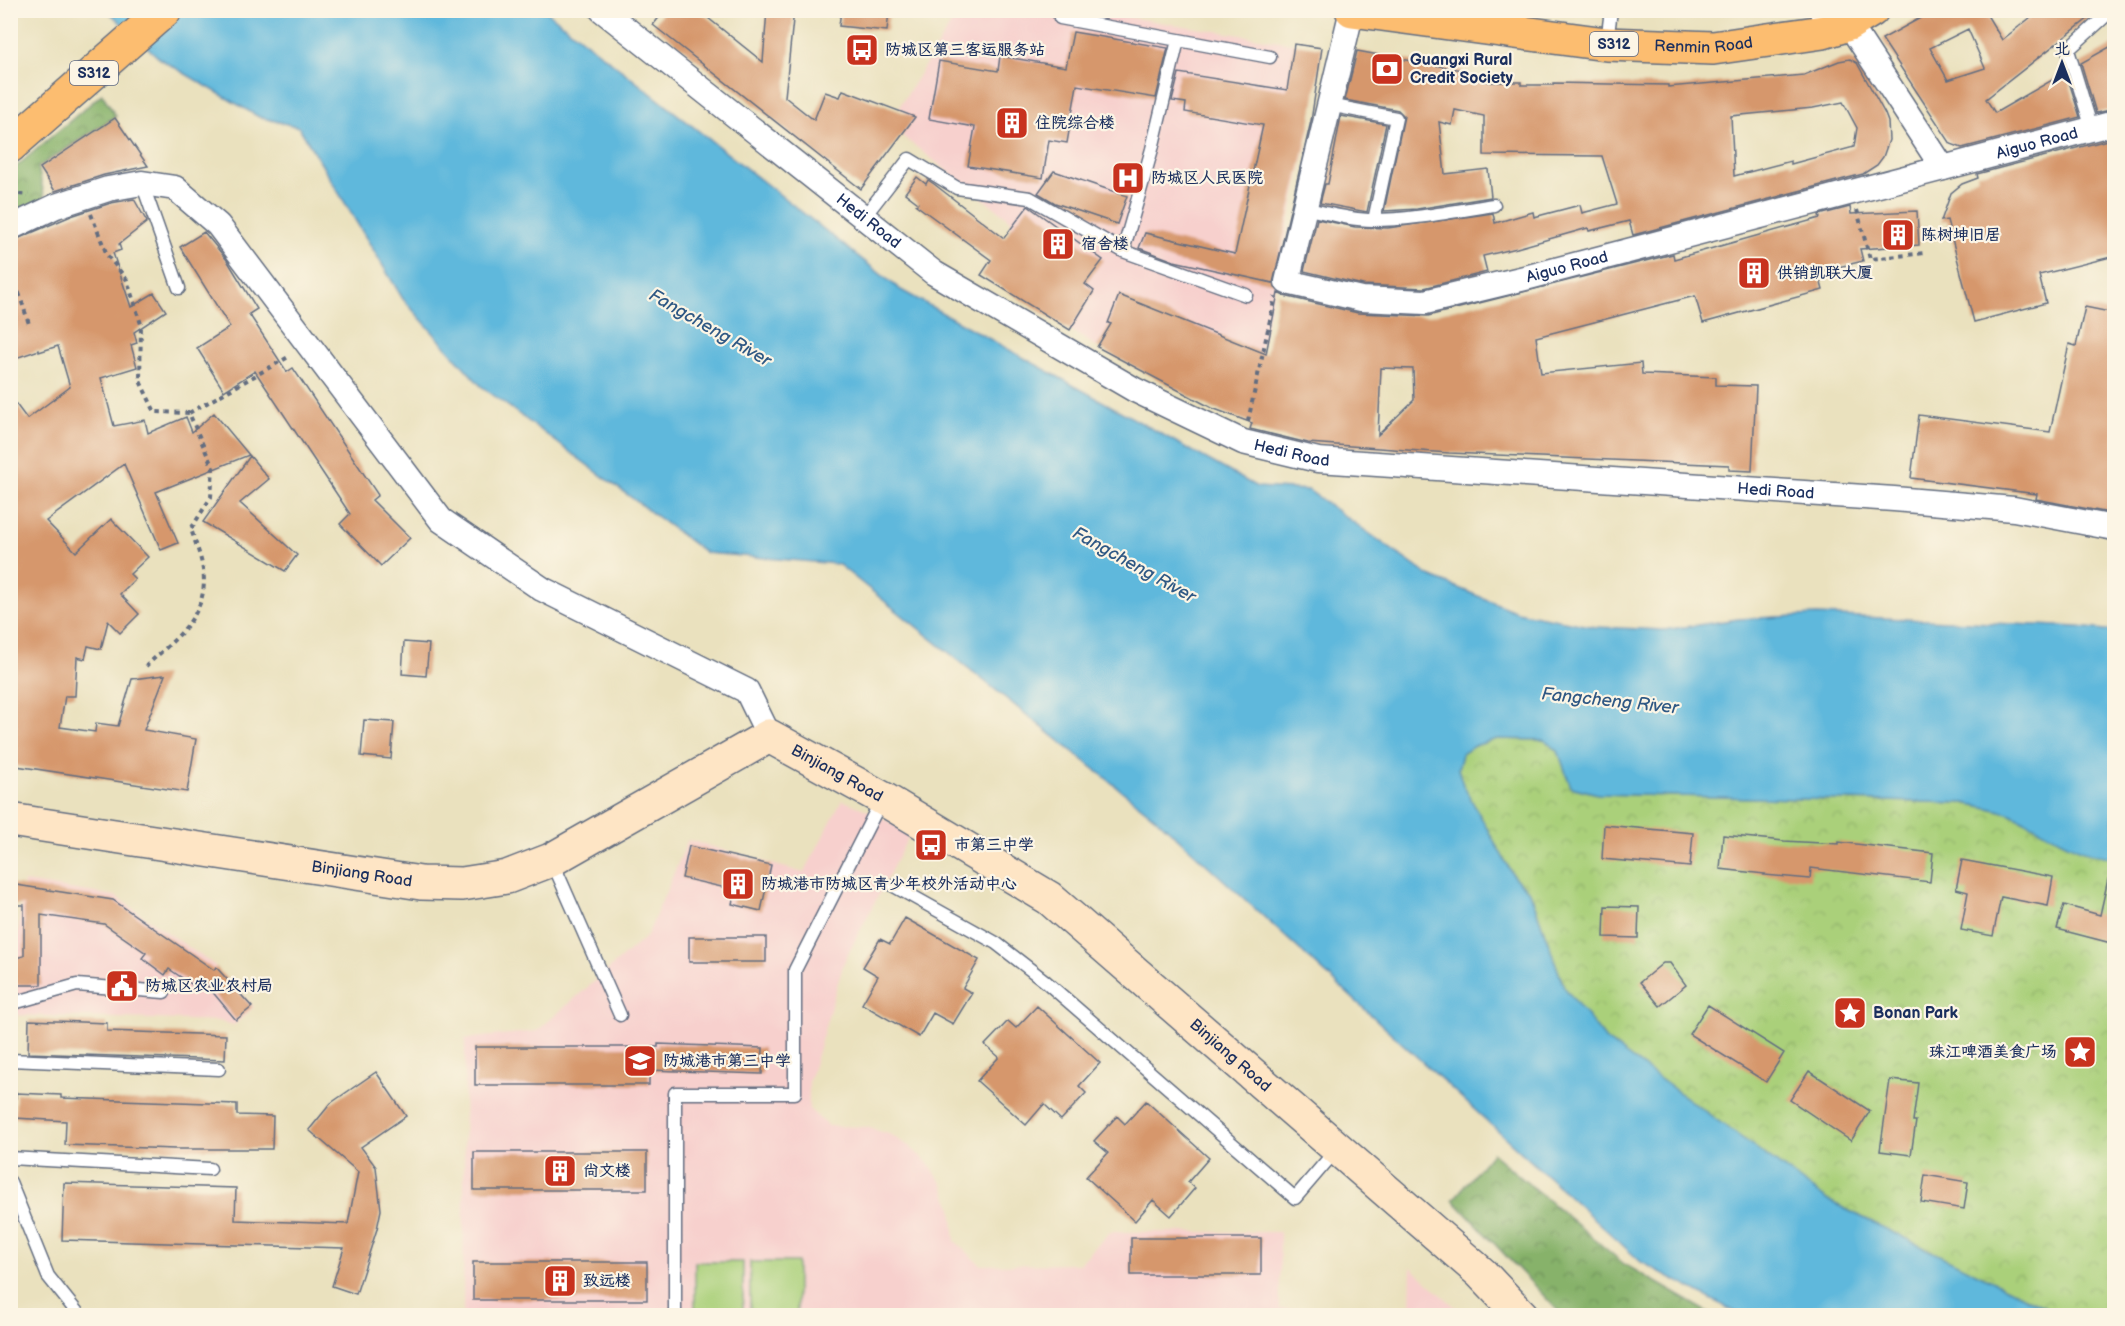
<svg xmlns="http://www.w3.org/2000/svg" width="2125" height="1326" viewBox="0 0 2125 1326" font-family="'Balsamiq Sans','LXGW WenKai TC',sans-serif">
<defs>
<pattern id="forest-crowns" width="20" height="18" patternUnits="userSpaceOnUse" patternTransform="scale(1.5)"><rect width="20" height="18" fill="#87b26a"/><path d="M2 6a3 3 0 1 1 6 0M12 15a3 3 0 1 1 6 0" fill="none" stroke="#6e915a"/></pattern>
<pattern id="park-crowns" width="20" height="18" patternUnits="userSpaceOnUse" patternTransform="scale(1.5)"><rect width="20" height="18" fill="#aad07a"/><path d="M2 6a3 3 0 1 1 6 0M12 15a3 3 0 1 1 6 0" fill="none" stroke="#92b36c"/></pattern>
</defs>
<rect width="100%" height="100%" fill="#fcf5e5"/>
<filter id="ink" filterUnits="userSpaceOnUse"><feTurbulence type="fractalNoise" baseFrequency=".0167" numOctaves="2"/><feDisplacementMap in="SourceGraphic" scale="12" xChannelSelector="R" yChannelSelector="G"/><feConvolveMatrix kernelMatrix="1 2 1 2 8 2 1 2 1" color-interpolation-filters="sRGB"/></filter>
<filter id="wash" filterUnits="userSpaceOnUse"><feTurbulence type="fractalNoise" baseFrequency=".008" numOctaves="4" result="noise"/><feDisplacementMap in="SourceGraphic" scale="24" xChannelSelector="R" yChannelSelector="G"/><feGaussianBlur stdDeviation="1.35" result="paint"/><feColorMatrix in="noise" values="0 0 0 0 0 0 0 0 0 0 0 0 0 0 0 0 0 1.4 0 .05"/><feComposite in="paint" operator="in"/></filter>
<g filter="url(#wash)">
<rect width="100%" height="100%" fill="#eae1be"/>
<path fill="#f7d0cd" d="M956,11h134l232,37 -13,84 -56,252 -144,-56 -12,19 -27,-17 24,-39 -84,-56 1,-15 -109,-84 12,-17 -15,-12 55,-88z
M842,800l32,13 36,21 -66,128 -35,120v27l19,17 38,1 23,7 20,12 19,17 14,20 10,24 3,34 26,24 98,-1 31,-32h170v77l130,-1 1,-41 53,48 -1001,1 2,-277 72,-8 110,-95 41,-96 116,33z
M24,882l91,14 99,69 40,42 -20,18 -15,-4 -206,-6 -2,57v-113l4,-1z"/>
<path fill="url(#forest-crowns)" stroke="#517064" stroke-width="1.5" d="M102,94l14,22 -78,51 7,32 -34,18v-46z
M1492,1153l132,111 89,51h-151l-109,-115z"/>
<path fill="url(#park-crowns)" stroke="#62806c" stroke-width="1.5" d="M1497,739l47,1 14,11 13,36 27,7 367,9c16,4 35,6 50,13 34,16 61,39 99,41v458h-53l-232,-114 -223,-161 -42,-53 -34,-95 -16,-15 -51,-92 -5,-16 4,-15 12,-8z"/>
<path fill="#aad07a" stroke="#62806c" stroke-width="1.5" d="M695,1262h48v53h-48z
M750,1262h47v53h-47z"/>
<path fill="#5fb8dc" stroke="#3d749d" stroke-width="1.5" d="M108,11h438l355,279 356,197 51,3 121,86 88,36 78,15 69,3 74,-11 79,-4 261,12 36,4v226c-38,-2 -65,-25 -99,-41 -15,-7 -34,-9 -50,-13l-367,-9 -27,-7 -13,-36 -14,-11 -47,-1 -23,7 -12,8 -4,15 5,16 51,92 16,15 34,95 42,53 223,161 232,114h-320l-100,-53 -484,-443 -319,-255 -132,-11 -225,-167 -78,-87 -104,-172 -40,-10 -99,-58z"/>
<g id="blocks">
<path fill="#d6976c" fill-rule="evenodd" d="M665,10h33l65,52 4,-52h27l-9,87 29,23 11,-28 15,5 3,-7 72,27 -54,72 -208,-164z
M841,10h48l-2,21 -48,-5z
M1935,10h49l18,30 38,-30h59l-113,89 9,14 71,-41 14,45 -118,31 -11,-4 -69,-105zM1968,29l17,39 -37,12 -18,-32z
M1073,32l95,16 -12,50 -79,-13 -10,58 -18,-3 -6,38 -75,-12 7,-39 -46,-8 10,-58 59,10 2,-15 66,11z
M1294,44l28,4 -11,73 -38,162 -99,-22 -35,-13 6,-15 90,21 28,-129 -78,-13 1,-9 -14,-2 7,-28 108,17z
M2115,44v65l-19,4 -15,-50z
M1357,51l105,19 -1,7 30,5h30v3h32v-2l115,2v2l136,-12 35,-14 11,-2 7,4 28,51 3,8 1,18 -6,17 -6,8 -14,9 -230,61 -4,-14 -40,10 -1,-3 -71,20 -34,8 4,16 -63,16 -61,-3 -59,-14 13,-52 38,8 33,1 105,-15 2,10 38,-11 1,5 46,-12 2,8 35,-9 -15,-48 -118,-1v-39l-29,-6 -3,15 -13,-3 6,52 43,-5 3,28 -74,12 -33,2 20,-95 -6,-6 -53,-10zM1843,102l14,26 -3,19 -63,17v-3l-57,15 -3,-60 82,-8z
M1341,116l45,8 -19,88 -47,-9 5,-19h3z
M115,118l33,48 -44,9 -49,16 -15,-23z
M2115,138v118l-76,19 7,28 -72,19 -27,-102 -6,1 10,-28 11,-9 16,-6 -1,-4z
M1054,171l73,25 -10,28 -62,-21 -17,-10z
M917,177l9,7 2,-4 6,4 70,54 24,-32 75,54 -18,24 9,7 -24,39 -89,-55 10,-15 -75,-55 2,-2 -13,-10z
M134,199l13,23 -28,22 2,6 -8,3 18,54 23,-14 12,18 -32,21 3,11 -6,2 6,22 -36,11 13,48 31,-6 3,13 38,-16 6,15 22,-19 35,42 -93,37 22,51 -17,7 -37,-86 -78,57 30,31 35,-33 37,38 -18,17 5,5 -15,15 19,20 -19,19 -12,-12 -7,28 -13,-3 -3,13 -8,-2 -2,39h-10l-5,31 35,5 1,-9 22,3 14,-47 33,-4 -21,55 52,9 -9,53 -177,-27v-369l17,23 43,-32 -12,-41 -19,6v-2l-29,10v-118l61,-26 40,-13z
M1850,207l1,7 66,-3 2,34 -59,4 3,12 -45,11 5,18 -120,33 -8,-27 -159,41 5,36 100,-10 1,11 74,3v8l40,1 -4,85 -23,-1v-5l-280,-12 -141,-10 -58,-14 2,-6 -40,-15 -115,-61 14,-23 -3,-1 11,-28 147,59 12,-61 6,3 74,17 70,3 245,-62 1,5 146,-41 -1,-3zM1381,368l32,1 1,31 -36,35z
M204,232l23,28 30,49 -8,5 38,58 6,-4 85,127 -6,5 38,38 -29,28 -41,-42 10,-10 -95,-143 -31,20 -27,-43 33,-21 -50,-80z
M2085,307l30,6v201l-79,-15 1,-5 -126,-16 8,-63 131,17 19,-88 7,2z
M250,456l19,23 -29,24 57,52 -12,16 -82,-49z
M404,642l25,2 -3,32 -24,-2z
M364,720l30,2 -3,37 -30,-3z
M1604,825l89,8 -3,34 -88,-8z
M1723,835l61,6 55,3v-2l94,11 -3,29 -119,-14 -1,11 -46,-4 1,-1 -45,-5z
M689,846l82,19 -10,46 -29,-7 3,-14 -53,-12z
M1962,860l91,17 -5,29 -47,-9 -8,39 -32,-6 7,-38 -12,-3z
M2108,879l7,1v46l-4,17 -54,-14 7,-24 36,10z
M10,884l103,16 101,70 2,-3 36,40 -16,13 -31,-37 -5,7 -31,-21 -4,6 -23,-17 4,-5 -42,-29 -63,-9v70h-31v-26l14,-3v-51h-14z
M1605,906l34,1 -1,31 -34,-1z
M905,918l74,42 -16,28 9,5 -19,31 -20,-11 -14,24 -57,-33 16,-28 -15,-9 17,-28 10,5z
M689,937h77v25h-77z
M1663,963h7l16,22 -26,21 -20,-24z
M1708,1005l76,48 -18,29 -77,-48z
M1037,1006l63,57 -21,23 7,7 -25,27 -17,-16 -18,21 -49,-44 22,-24 -14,-12 23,-24 8,7z
M29,1020l78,3v8l119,4 -1,25 -197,-7z
M658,1044l105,4 -1,26 -113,-4v15h-174v-38h183z
M1809,1071l61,40 -19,30 -61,-41z
M376,1072l30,44 -45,31 15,20 5,43 -4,19 -21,65 -24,-8 12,-38 -282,-8 2,-57 172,5 -1,32 113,4 10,-52 -49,-42 22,-27z
M1890,1080l28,3 -5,38h3l-5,34 -31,-4z
M16,1093l45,2v3l176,6v11l36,1 -1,33h-97l-110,-4 1,-24 -51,-3z
M1146,1101l63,57 -21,24 7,6 -24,28 -18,-16 -18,21 -49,-44 22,-24 -14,-12 23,-25 8,8z
M474,1152h173v38h-173z
M1925,1175l43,7 -4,27 -43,-7z
M1131,1238h130v37h-130z
M473,1262h174v38h-174z"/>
</g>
</g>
<g filter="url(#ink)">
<use href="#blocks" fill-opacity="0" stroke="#636d80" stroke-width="1.5"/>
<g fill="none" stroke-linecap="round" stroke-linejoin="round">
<g stroke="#636d80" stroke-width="15">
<path id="lane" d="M1062,10l-2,8 210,39
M1815,10l8,22
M1607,42l4,-32
M1329,105l67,13 -22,102
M2092,129l-24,-79 44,-40
M142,183l37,105
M1304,208c23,5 46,12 69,12 40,0 81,-9 121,-15
M864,217l45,-58 48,29 73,10 93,53 123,44
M1123,251l29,-102 26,-109
M552,861l68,154
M894,886l102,57 49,38 250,217 42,-49
M10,1004l67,-19 87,7
M10,1060l209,9
M10,1158l200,11
M10,1182l38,94 32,40
M675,1316v-223h120v-123l87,-171"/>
</g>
<g stroke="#636d80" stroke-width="27">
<g id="street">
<path id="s1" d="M602,10l332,263 201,117 108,52 75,18 576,39 120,10 100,19"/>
<path id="s2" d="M1352,10l-65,272 74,17 64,3 104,-25 585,-154"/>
<path d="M1849,24l94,144"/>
<path d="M10,228l46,-22 52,-17 34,-6 33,5 43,37 223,295 101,69 205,102 22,45"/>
</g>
</g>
<g stroke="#636d80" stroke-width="36">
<g id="secondary">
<path id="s3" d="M10,820l411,63 41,1 45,-7 44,-17 218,-124 113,62 167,100 432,375 41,43"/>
</g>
</g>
<g stroke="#636d80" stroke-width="36">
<g id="primary">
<path id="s4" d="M1352,10l254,34 107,4 110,-16 26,-8 23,-14"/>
<path d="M10,146l155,-136"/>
</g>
</g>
<path stroke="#636d80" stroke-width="4" stroke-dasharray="4.5 4.5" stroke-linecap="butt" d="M10,193l18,2
M1857,210l13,49 54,-6
M91,214l16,41 20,25 14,44 -1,57 15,31 34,1 24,55 -2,29 -20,32c4,13 10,27 12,41 7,44 -28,69 -57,96
M10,292l9,1 10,31
M189,413l101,-57
M1248,421l27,-124"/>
<use href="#lane" stroke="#fff" stroke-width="12"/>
<use href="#street" stroke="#fff" stroke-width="24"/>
<use href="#secondary" stroke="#fee5c5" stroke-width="33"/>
<use href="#primary" stroke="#fcbd6f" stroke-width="33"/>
</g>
</g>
<defs>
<g id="bus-square" transform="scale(1.725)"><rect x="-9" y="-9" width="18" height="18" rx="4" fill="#c8321e" stroke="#fcf5e5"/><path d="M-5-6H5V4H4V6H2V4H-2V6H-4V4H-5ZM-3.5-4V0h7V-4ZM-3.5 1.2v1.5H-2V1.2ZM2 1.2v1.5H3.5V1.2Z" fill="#fff"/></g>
<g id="bank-square" transform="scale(1.725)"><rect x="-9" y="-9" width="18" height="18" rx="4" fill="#c8321e" stroke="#fcf5e5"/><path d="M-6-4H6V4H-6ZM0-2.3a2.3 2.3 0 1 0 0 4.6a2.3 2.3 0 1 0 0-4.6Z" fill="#fff"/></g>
<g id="building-square" transform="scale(1.725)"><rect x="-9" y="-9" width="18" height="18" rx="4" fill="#c8321e" stroke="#fcf5e5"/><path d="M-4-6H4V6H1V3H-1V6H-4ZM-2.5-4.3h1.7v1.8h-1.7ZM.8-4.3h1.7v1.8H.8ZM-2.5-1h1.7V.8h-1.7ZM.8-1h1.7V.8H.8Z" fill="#fff"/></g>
<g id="hospital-square" transform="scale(1.725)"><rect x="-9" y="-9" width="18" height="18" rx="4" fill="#c8321e" stroke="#fcf5e5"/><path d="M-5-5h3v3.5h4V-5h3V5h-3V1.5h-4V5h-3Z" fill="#fff"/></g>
<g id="civic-square" transform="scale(1.725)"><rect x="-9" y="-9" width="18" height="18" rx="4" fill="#c8321e" stroke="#fcf5e5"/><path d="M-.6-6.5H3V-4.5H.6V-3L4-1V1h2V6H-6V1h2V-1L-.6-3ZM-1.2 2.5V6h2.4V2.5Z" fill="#fff"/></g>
<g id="sight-square" transform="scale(1.725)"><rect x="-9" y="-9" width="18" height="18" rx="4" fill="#c8321e" stroke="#fcf5e5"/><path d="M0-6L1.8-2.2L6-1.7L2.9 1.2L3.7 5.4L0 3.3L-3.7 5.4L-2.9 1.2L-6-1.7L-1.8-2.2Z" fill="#fff"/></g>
<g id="school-square" transform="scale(1.725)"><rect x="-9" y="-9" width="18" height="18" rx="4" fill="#c8321e" stroke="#fcf5e5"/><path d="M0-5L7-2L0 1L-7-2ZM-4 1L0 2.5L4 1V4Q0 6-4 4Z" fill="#fff"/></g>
</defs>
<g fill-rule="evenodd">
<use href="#bus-square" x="862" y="50"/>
<use href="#bank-square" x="1387" y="69"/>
<use href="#building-square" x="1012" y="123"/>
<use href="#hospital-square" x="1128" y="178"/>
<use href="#building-square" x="1898" y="235"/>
<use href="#building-square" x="1058" y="244"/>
<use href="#building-square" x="1754" y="273"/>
<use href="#bus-square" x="931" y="845"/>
<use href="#building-square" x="738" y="884"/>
<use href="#civic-square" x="122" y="986"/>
<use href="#sight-square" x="1850" y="1013"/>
<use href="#sight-square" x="2080" y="1052"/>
<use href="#school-square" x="640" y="1061"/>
<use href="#building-square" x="560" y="1171"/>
<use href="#building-square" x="560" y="1281"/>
</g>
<g text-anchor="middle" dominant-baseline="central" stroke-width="4.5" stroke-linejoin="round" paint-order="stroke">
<g fill="#fcf5e5" stroke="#5e6a86" stroke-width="1.5">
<rect x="1590" y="32" width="48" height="24" rx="4.5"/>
<rect x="70" y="61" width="48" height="24" rx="4.5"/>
</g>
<g font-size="15" font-weight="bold" fill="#1b2f5e">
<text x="1614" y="44">S312</text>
<text x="94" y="73">S312</text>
</g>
<g font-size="16" fill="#1b2f5e" stroke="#fcf5e5">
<text stroke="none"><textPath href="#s4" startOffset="354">Renmin Road</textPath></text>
<text stroke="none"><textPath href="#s2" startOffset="1052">Aiguo Road</textPath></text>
<text stroke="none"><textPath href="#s1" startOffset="340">Hedi Road</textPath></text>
<text stroke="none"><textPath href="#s2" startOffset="566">Aiguo Road</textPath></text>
<text stroke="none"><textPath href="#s1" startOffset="826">Hedi Road</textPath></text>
<text stroke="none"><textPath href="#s1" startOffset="1312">Hedi Road</textPath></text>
<text stroke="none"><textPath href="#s3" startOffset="878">Binjiang Road</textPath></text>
<text stroke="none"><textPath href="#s3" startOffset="356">Binjiang Road</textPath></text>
<text stroke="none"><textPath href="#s3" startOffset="1364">Binjiang Road</textPath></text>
</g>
<g font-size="16" font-weight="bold" fill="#1b2f5e" stroke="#fcf5e5" text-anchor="start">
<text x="885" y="50">防城区第三客运服务站</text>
<text x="1410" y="60">Guangxi Rural<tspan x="1410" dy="18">Credit Society</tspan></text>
<text x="1035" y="123">住院综合楼</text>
<text x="1151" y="178">防城区人民医院</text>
<text x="1921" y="235">陈树坤旧居</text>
<text x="1081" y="244">宿舍楼</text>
<text x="1777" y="273">供销凯联大厦</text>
<text x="954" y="845">巿第三中学</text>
<text x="761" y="884">防城港市防城区青少年校外活动中心</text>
<text x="145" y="986">防城区农业农村局</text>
<text x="1873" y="1013">Bonan Park</text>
<text x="2057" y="1052" text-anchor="end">珠江啤酒美食广场</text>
<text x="663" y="1061">防城港市第三中学</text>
<text x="583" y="1171">尚文楼</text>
<text x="583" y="1281">致远楼</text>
</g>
<g font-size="18" font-style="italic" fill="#2f5884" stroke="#fcf5e5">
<text transform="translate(710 328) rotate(30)">Fangcheng River</text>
<text transform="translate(1134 565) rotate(29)">Fangcheng River</text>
<text transform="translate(1610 701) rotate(6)">Fangcheng River</text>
</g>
</g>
<rect width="2125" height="1326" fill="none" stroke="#fcf5e5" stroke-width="36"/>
<g transform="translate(2062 63)" stroke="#fcf5e5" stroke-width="4.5" paint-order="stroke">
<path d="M0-4.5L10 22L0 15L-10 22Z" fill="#1b2f5e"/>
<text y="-9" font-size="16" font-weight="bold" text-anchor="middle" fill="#1b2f5e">北</text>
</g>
</svg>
